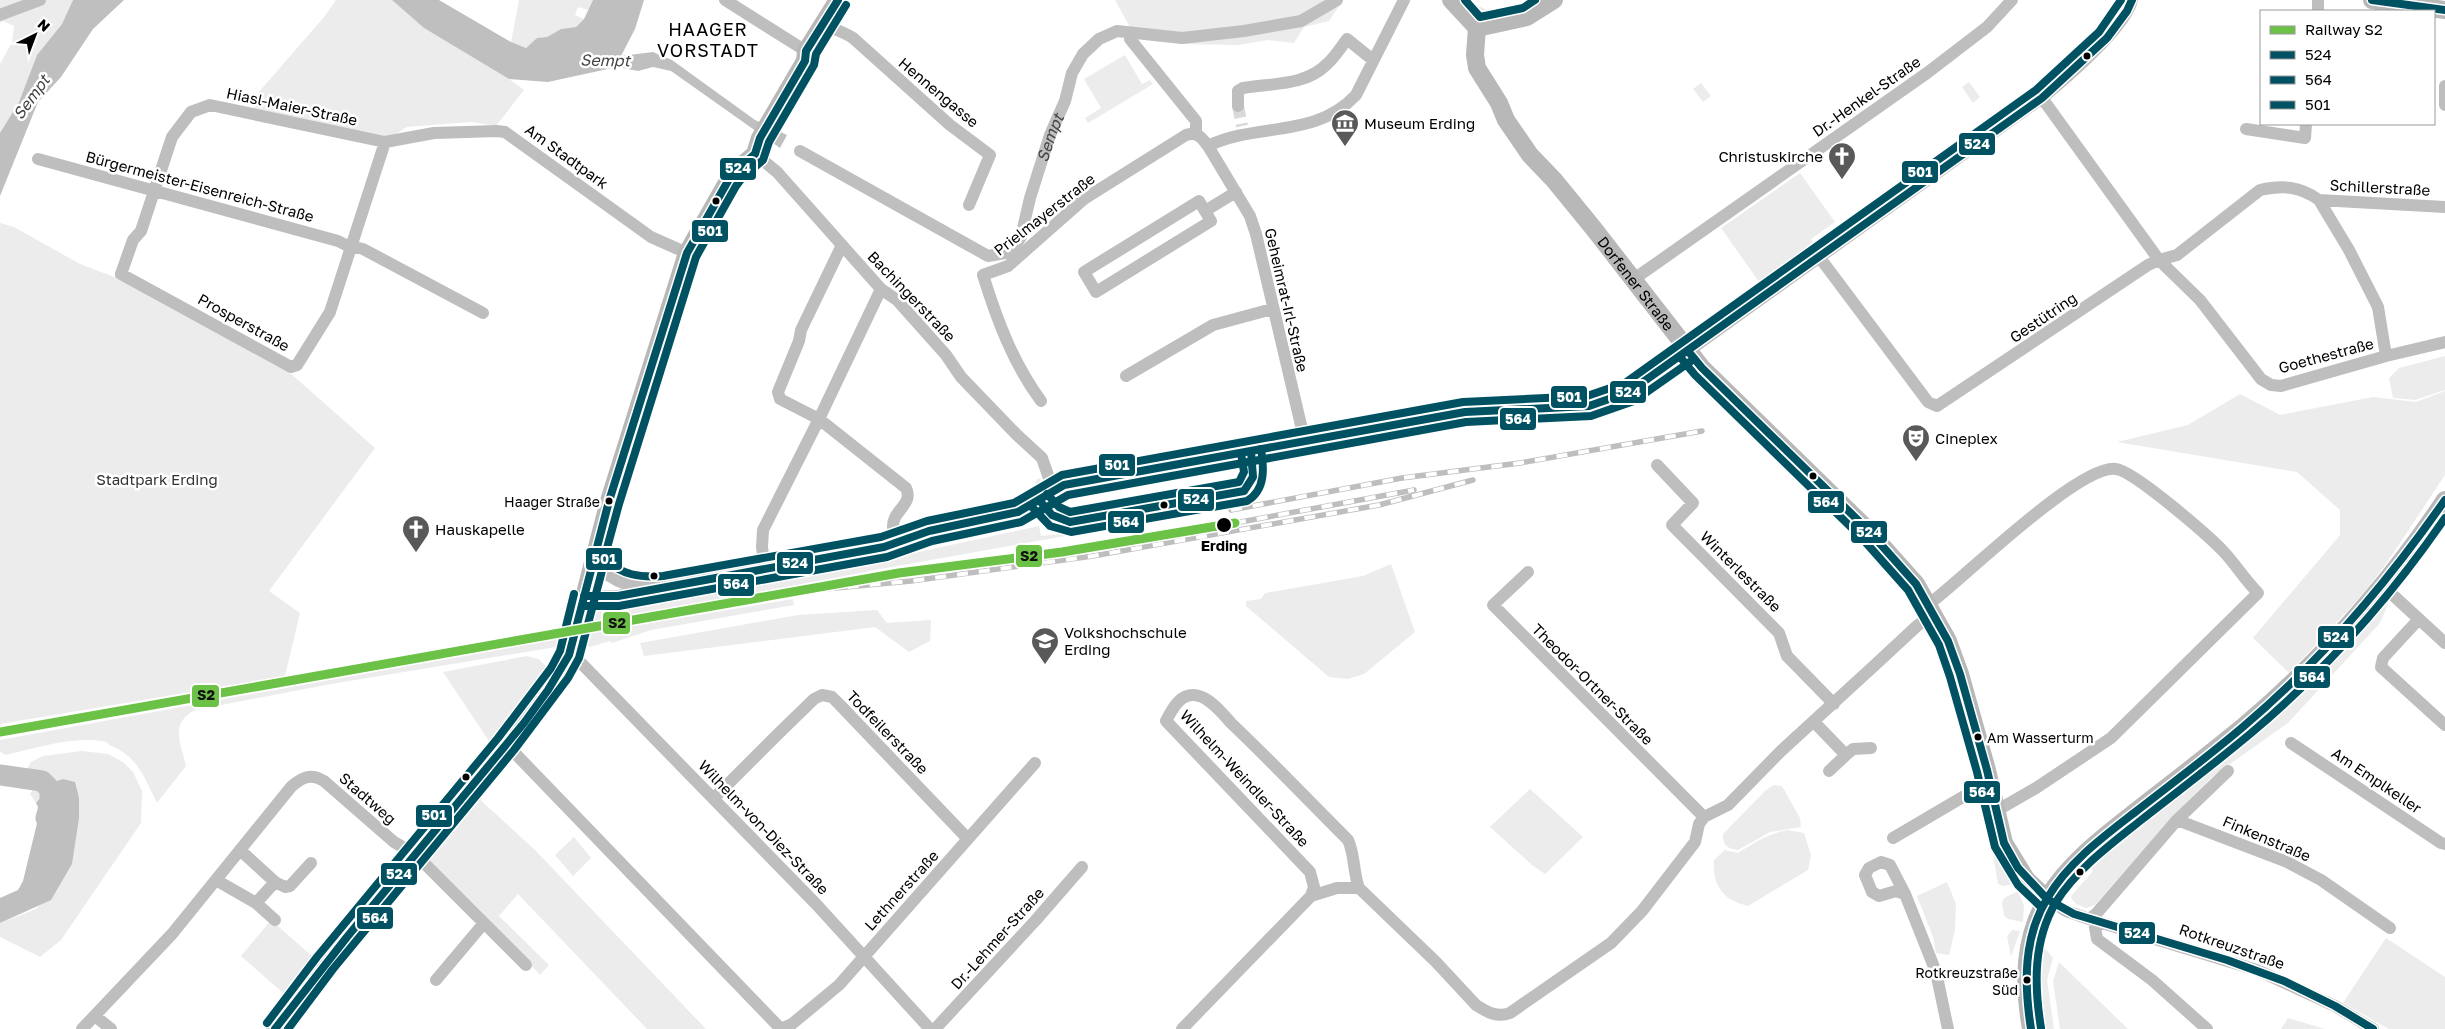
<svg xmlns="http://www.w3.org/2000/svg" width="2445" height="1029" viewBox="0 0 2445 1029" font-family="'Golos Text',sans-serif">
<rect width="100%" height="100%" fill="#fff"/>
<path fill="#ececec" d="M0,0h73l-11,24 -25,31 -18,47 -19,31v-69l12,-22 2,-16 -11,-5 -3,2z
M336,0h56l32,28 85,51 15,11 -28,36 -25,-4 -64,5 -19,12 -135,-27 5,-19 66,-76z
M519,0h74l-5,10 -10,-3 -3,8 9,4 -8,8 -15,2 -14,8 -10,1 -11,10 -15,-6z
M1115,0h228l-14,21 -25,6 -10,16 -26,-3 -30,5 -56,-1 -47,-8z
M1469,2l16,7 16,4v3l-25,-7 -9,-5z
M1125,55l17,29 8,-4 3,4 -65,39 -3,-5 16,-10 -17,-29z
M1969,82l11,15 -7,6 -11,-16z
M1701,83l10,13 -8,6 -10,-13z
M1800,173l35,49 -24,17 6,8 -55,39 -41,-58z
M0,223l14,4 66,37 37,14 172,94 86,76 -106,143 31,22 -15,63 -285,48z
M2445,356v34l-30,10 -22,-2 -4,-20 10,-10z
M2445,391v84l-59,89 -23,30 -74,79 -36,-35 87,-103v-25l-43,-38 -180,-30 71,-17 52,-31 40,21 93,-18 43,5z
M1063,469l16,5 27,-3 -37,7z
M1041,478c-4,35 -106,44 -134,53l-5,-1v-2l104,-22 23,-11 8,-16z
M1248,501l2,2 -364,65 -297,56 4,-14 7,-5 19,1 38,-6 243,-44 139,-30 2,10 17,-2z
M888,533c-3,11 -18,11 -29,13l-1,-8z
M786,551l2,9 -11,1 -7,-5z
M755,558l-5,4 -63,9 1,-1z
M1391,564l24,68 -51,42 -16,5 -19,-2 -83,-71v-5l15,-2 4,-6 98,-17z
M793,599l1,6 -143,25 -39,13 -2,-2 -20,6 -7,-5 2,-8z
M2383,604h5l-8,19 -92,100 -75,53 -39,39 -79,90 -9,3 -10,-4 -5,-6 1,-3 21,-24 -2,-3 11,-16 34,-25 115,-96z
M877,610l10,13 44,-3 -1,21 -21,11 -34,-25 -231,29 -4,-13 158,-28z
M559,638l2,5 -5,4 -225,37 -136,26c-26,14 -14,32 -9,56l-29,37c-13,-26 -19,-47 -48,-58l-2,-3c-34,-7 -69,6 -102,13l-5,-4v-11z
M527,656l11,3 7,6v8l-56,68 -46,-69z
M82,751l26,3 15,8 10,10 9,19 -1,32 -80,117 -21,17 -40,-20v-14l36,-14 25,-27 11,-18 7,-66 -25,-16 -18,21 -6,-9 13,-19h-15l-2,-4 5,-9 12,-6z
M1774,785l8,1 18,32 1,9 -31,5 -32,18c-10,-1 -16,-5 -15,-16l43,-44z
M1530,789l53,48 -38,37 -13,-9 -42,-38z
M475,795l60,55 171,179h-59l-129,-135 -19,22 50,49 -9,10 -63,-68 -53,-51z
M1788,830l16,3 7,22 -3,15 -60,36c-25,-6 -36,-20 -34,-46l11,-10 13,3c16,-10 31,-20 50,-23z
M574,837l17,21 -18,18 -18,-21z
M1992,849l21,35 -10,2 -5,-2z
M1947,882l9,22 -1,26 -6,25 -13,-2 -3,-16 -16,-41z
M2018,891l6,15 -1,16 -15,-3 -4,-3 -2,-13 2,-5z
M271,920l41,36 -29,37 -42,-37z
M2012,930l8,1 -9,26 -4,-21z
M2386,938l59,39v52h-56l-46,-26z
M2044,947l9,11 -6,22 7,49h-8c-7,-27 -8,-54 -2,-82z
M2059,962l69,67h-68l-7,-48z
M2288,1018l37,11h-44z"/>
<path fill="#bfbfbf" d="M73,0h51l-31,29 -32,48 -23,25 -38,94v-63l19,-31 18,-47 25,-31z
M392,0h47l72,42 15,6 11,-10 10,-1 14,-8 15,-2 8,-8 9,-19h51l-9,29 -14,27 32,-4 19,8 83,60 32,15 -7,13 -109,-77 -18,-4 -15,4 -21,-4 -69,15 -39,-3 -85,-51z
M63,779l12,3 4,16v20l-7,46 -21,36 -51,23v-25l18,-8 5,-9 17,-70 -4,-8 18,-21z"/>
<g fill="none" stroke-linecap="round" stroke-linejoin="round">
<g stroke="#bfbfbf" stroke-width="12">
<path d="M0,15l40,-15"/>
<path id="s1" d="M800,151l188,105 23,-4 10,-15 9,-39 20,-63 15,-34 7,-28 11,-19 16,-15 18,-8 65,7 62,-7 57,-10 36,-21"/>
</g>
<path stroke="#bfbfbf" stroke-width="21" d="M0,775l42,6 8,8v15l-4,14"/>
<path stroke="#d9d9d9" stroke-width="12" stroke-dasharray="12 6" stroke-linecap="butt" d="M1238,106l4,20"/>
<path stroke="#bebebe" stroke-width="12" d="M725,0l81,51
M2318,11v-11
M824,23c9,7 19,8 29,15l97,87 40,30 -21,50
M1130,39l66,82v13
M2445,86v19
M1238,106v-15l5,-3c28,-5 63,-2 84,-24 8,-7 14,-17 20,-25l26,21
M2246,129l59,9 1,-14
M385,142l-55,170 -33,53 -6,2 -170,-93 12,-34 8,-9 31,-94 19,-25 19,-7 175,37 49,-9 63,-2 8,1 146,105 36,16
M1208,146c50,-24 107,-7 148,-51l48,-95
M755,154l22,18 104,117 16,11 49,55 15,22 56,58 25,23 11,32
M38,159l300,82 8,4 17,4 120,64
M2319,200l30,50 29,57 8,49 -105,30 -10,-1 -10,-6 -61,-79 -41,-40 18,-5 83,-65c22,-5 40,-4 59,10l126,7
M1205,211l6,10 -115,71 -12,-20 115,-71 6,10 31,-19
M842,245l-41,85 -2,11 -21,51 2,7 39,20 87,69c8,17 -14,22 -13,39 1,5 4,11 5,16
M1820,258l108,144 9,4 211,-141 11,-5 -117,-162
M1634,279l293,-206 60,-46 25,-27
M2386,356l59,-14
M1126,376l87,-51 59,-16
M1041,401c-28,-38 -44,-81 -58,-126l25,-9 76,-67 102,-64c11,-4 16,3 22,11l42,70 6,18 49,208
M1657,465l36,38 -21,22 107,108 8,23 47,48
M593,562c23,23 39,27 71,24l220,-39 45,-16 89,-19 46,-27 401,-73 124,-6 40,-14 16,-10 397,-284c23,-19 83,-70 90,-98
M765,569l-3,-22 1,-17 56,-111 62,-130
M1528,572l-35,33 211,212
M2383,586l62,57
M584,596h34l30,-6
M1928,605c34,-25 151,-141 188,-136 18,2 93,67 108,83 12,13 21,28 34,41l-147,145 -75,50 -40,23
M2419,619l-36,39 -2,9 64,58
M569,655l12,8 235,241 114,125
M1814,722l32,33 -17,16
M2291,743l150,100 4,1
M506,744l275,285 11,-5 47,-39 196,-222
M1846,755l7,-6 18,-1
M714,798l63,-63 37,-36 8,-4 10,2 8,8 128,134
M2177,820l110,42 34,18 69,48
M1893,838l97,-57
M1881,862l9,3 15,29 -9,-3 -17,5 -7,-4 -7,-17 4,-7z
M216,880l40,23 19,-21 -35,-32
M275,882l10,5 5,-1 21,-23
M1905,894l31,78 12,57
M1311,896l3,-9 -4,-15 -144,-151c7,-14 16,-30 33,-25 12,3 24,18 32,27 40,38 78,78 117,117 7,15 5,32 11,48
M2047,899l19,12 23,8 168,51 78,36 38,23
M256,903l19,17
M2089,919l7,-5 81,-94 51,-49
M2094,921l3,18 55,41 55,49
M436,980l48,-57
M95,1016l16,13
M82,1029l90,-95 119,-147c11,-10 20,-14 33,-6l70,61 21,12 111,111
M935,1029l100,-108 47,-54
M1182,1029l129,-133 26,-8h22l77,74 40,43c11,7 21,13 34,8l101,-70 31,-32 53,-69 4,-18 5,-7 24,-12 53,-54 95,-87 42,-39 15,-10"/>
<g stroke="#b8b8b8" stroke-width="18">
<path d="M1451,0l26,28"/>
<path d="M2372,0l73,10"/>
<path id="s2" d="M1477,28l-2,27 2,13 22,35 7,17 24,35 24,25 40,49 108,139 165,161 49,55 32,57 12,33 27,96 17,73 22,36 21,20"/>
<path d="M1477,28l50,-11 27,-17"/>
<path d="M275,1029c63,-83 130,-162 196,-243 34,-42 74,-83 98,-131l40,-154 78,-248 41,-72 7,-10 20,-17 5,-16 45,-77 1,-10 32,-51"/>
<path d="M2031,1029c-8,-46 -8,-91 17,-132 23,-37 58,-62 92,-89 35,-27 70,-54 104,-82 77,-65 145,-142 201,-226"/>
</g>
<g stroke="#bebebe" stroke-width="5.5">
<path id="rail" d="M1231,510l171,-32 118,-15 182,-32
M1235,523l179,-33
M782,593l129,-12 182,-25 286,-51 94,-25"/>
</g>
<use href="#rail" stroke="#fff" stroke-width="4" stroke-dasharray="11" stroke-linecap="butt"/>
<g stroke="#fff" stroke-width="11">
<path id="bus-1" d="M2372,0l73,10
M1688,351l14,17 165,161 49,55 32,57 12,33 27,96 17,73 14,25 29,31 27,15 153,46 57,21 51,25 38,23
M1039,500l13,15 18,7 174,-31 9,-14 -2,-26
M584,596h34l266,-49 45,-16 89,-19 46,-27 401,-73 124,-6 40,-14 413,-294 65,-60 20,-27 5,-11
M275,1029l72,-92 177,-214 24,-33 21,-35 40,-154 78,-248 41,-72 7,-10 20,-17 5,-16 45,-77 1,-10 32,-51
M2031,1029c-7,-45 -8,-92 17,-132 21,-35 55,-60 86,-84 37,-29 75,-57 110,-87 78,-66 143,-143 201,-226"/>
</g>
<g stroke="#fff" stroke-width="11">
<path id="bus-2" d="M1680,357l15,18 165,161 48,54 31,55 11,32 27,95 18,75 23,38 22,21
M1031,506l19,20 21,6 176,-31c19,-11 17,-34 14,-52
M584,606h35l268,-49 45,-16 89,-19 47,-27 398,-73 125,-6 43,-15 60,-42
M2041,1028c-7,-43 -8,-87 15,-126 21,-33 54,-57 84,-81 37,-29 74,-57 110,-87 75,-63 140,-136 195,-216
M288,1029l45,-60 181,-219 54,-72 11,-20 24,-91"/>
</g>
<g stroke="#fff" stroke-width="11">
<path id="bus-3" d="M1465,0l15,17 43,-9 12,-8
M846,5l-30,49 -2,11 -45,77 -6,18 -21,18 -6,8 -40,71 -77,247 -15,55c18,16 36,19 59,17l218,-39 46,-16 87,-18 48,-28 401,-73 124,-6 38,-13 411,-293 63,-58 22,-32
M1047,494l12,13 11,5 169,-30 5,-10 -3,-19
M267,1023l50,-66 181,-219 53,-70 9,-17 14,-57"/>
</g>
<use href="#bus-1" stroke="#005262" stroke-width="8"/>
<use href="#bus-2" stroke="#005262" stroke-width="8"/>
<use href="#bus-3" stroke="#005262" stroke-width="8"/>
<g stroke="#fff" stroke-width="12">
<path id="rail-1" d="M0,732l899,-159 163,-21 173,-29"/>
</g>
<use href="#rail-1" stroke="#6cc247" stroke-width="9"/>
</g>
<defs>
<g id="museum-pin" transform="scale(1.4375)"><path d="M0 17L-7.5 6A9.5 9.5 0 1 1 7.5 6Z" fill="#595959" stroke="#fff"/><path d="M0-6L6-3V-2H-6V-3ZM-5-1h2V3h-2ZM-1-1h2V3h-2ZM3-1h2V3H3ZM-6 4H6V6H-6Z" fill="#fff"/></g>
<g id="church-pin" transform="scale(1.4375)"><path d="M0 17L-7.5 6A9.5 9.5 0 1 1 7.5 6Z" fill="#595959" stroke="#fff"/><path d="M-1.2-6h2.4v3.5h3.3v2.4h-3.3V6h-2.4V-.1h-3.3v-2.4h3.3Z" fill="#fff"/></g>
<g id="theatre-pin" transform="scale(1.4375)"><path d="M0 17L-7.5 6A9.5 9.5 0 1 1 7.5 6Z" fill="#595959" stroke="#fff"/><path d="M-5-5.5Q0-4 5-5.5V0Q5 5 0 6Q-5 5-5 0ZM-3.3-2.5H-1v1.5H-3.3ZM1-2.5H3.3v1.5H1ZM-2.8 1Q0 5.5 2.8 1Z" fill="#fff"/></g>
<g id="university-pin" transform="scale(1.4375)"><path d="M0 17L-7.5 6A9.5 9.5 0 1 1 7.5 6Z" fill="#595959" stroke="#fff"/><path d="M0-5L7-2L0 1L-7-2ZM-4 1L0 2.5L4 1V4Q0 6-4 4Z" fill="#fff"/></g>
</defs>
<g fill-rule="evenodd">
<use href="#museum-pin" x="1345" y="123"/>
<use href="#church-pin" x="1842" y="156"/>
<use href="#theatre-pin" x="1916" y="438"/>
<use href="#church-pin" x="416" y="529"/>
<use href="#university-pin" x="1045" y="641"/>
</g>
<g fill="#000" stroke="#fff" stroke-width="2">
<circle cx="2087" cy="56" r="4.5"/>
<circle cx="716" cy="201" r="4.5"/>
<circle cx="1813" cy="476" r="4.5"/>
<circle cx="609" cy="501" r="4.5"/>
<circle cx="1164" cy="505" r="4.5"/>
<circle cx="1224" cy="525" r="8"/>
<circle cx="654" cy="576" r="4.5"/>
<circle cx="1978" cy="737" r="4.5"/>
<circle cx="466" cy="777" r="4.5"/>
<circle cx="2080" cy="872" r="4.5"/>
<circle cx="2027" cy="980" r="4.5"/>
</g>
<g text-anchor="middle" dominant-baseline="central" stroke-width="5" stroke-linejoin="round" paint-order="stroke">
<g font-size="14" fill="#000" stroke="#fff" text-anchor="end">
<text x="600" y="501">Haager Straße</text>
<text x="1987" y="737" text-anchor="start">Am Wasserturm</text>
<text x="2018" y="972">Rotkreuzstraße<tspan x="2018" dy="17">Süd</tspan></text>
</g>
<g font-size="15" fill="#000" stroke="#fff">
<text transform="translate(939 92) rotate(40)">Hennengasse</text>
<text transform="translate(1866 96) rotate(-35)">Dr.-Henkel-Straße</text>
<text transform="translate(292 106) rotate(12)">Hiasl-Maier-Straße</text>
<text transform="translate(567 156) rotate(36)">Am Stadtpark</text>
<text transform="translate(200 186) rotate(15)">Bürgermeister-Eisenreich-Straße</text>
<text transform="translate(2380 187) rotate(3)">Schillerstraße</text>
<text transform="translate(1044 214) rotate(-38)">Prielmayerstraße</text>
<text stroke="none"><textPath href="#s2" startOffset="309">Dorfener Straße</textPath></text>
<text transform="translate(912 296) rotate(46)">Bachingerstraße</text>
<text transform="translate(1287 300) rotate(77)">Geheimrat-Irl-Straße</text>
<text transform="translate(2043 317) rotate(-34)">Gestütring</text>
<text transform="translate(244 322) rotate(29)">Prosperstraße</text>
<text transform="translate(2326 355) rotate(-15)">Goethestraße</text>
<text transform="translate(1741 571) rotate(45)">Winterlestraße</text>
<text transform="translate(1593 684) rotate(45)">Theodor-Ortner-Straße</text>
<text transform="translate(888 732) rotate(46)">Todfeilerstraße</text>
<text transform="translate(1245 778) rotate(47)">Wilhelm-Weindler-Straße</text>
<text transform="translate(2377 780) rotate(34)">Am Emplkeller</text>
<text transform="translate(368 798) rotate(41)">Stadtweg</text>
<text transform="translate(764 827) rotate(46)">Wilhelm-von-Diez-Straße</text>
<text transform="translate(2267 838) rotate(23)">Finkenstraße</text>
<text transform="translate(901 890) rotate(-48)">Lethnerstraße</text>
<text transform="translate(997 938) rotate(-48)">Dr.-Lehmer-Straße</text>
<text transform="translate(2232 946) rotate(19)">Rotkreuzstraße</text>
</g>
<g font-size="15" fill="#000" stroke="#fff" text-anchor="start">
<text x="1364" y="123">Museum Erding</text>
<text x="1823" y="156" text-anchor="end">Christuskirche</text>
<text x="1935" y="438">Cineplex</text>
<text x="435" y="529">Hauskapelle</text>
<text x="1064" y="632">Volkshochschule<tspan x="1064" dy="17">Erding</tspan></text>
</g>
<g font-size="15" fill="#333" stroke="#fff">
<text x="157" y="479">Stadtpark Erding</text>
</g>
<g font-size="15" font-weight="bold" fill="#000" stroke="#fff">
<text x="1224" y="545">Erding</text>
</g>
<g font-size="16" font-style="italic" fill="#444" stroke="#fff">
<text transform="translate(605 60) rotate(1)">Sempt</text>
<text transform="translate(31 97) rotate(-54)">Sempt</text>
<text stroke="none"><textPath href="#s1" startOffset="360">Sempt</textPath></text>
</g>
<g font-size="18" letter-spacing="1" fill="#000" stroke="#fff">
<text x="708" y="29">HAAGER<tspan x="708" dy="21">VORSTADT</tspan></text>
</g>
</g>
<g stroke="#fff" stroke-width="2">
<rect x="1958" y="132" width="38" height="24" rx="5" fill="#005262"/>
<rect x="719" y="157" width="38" height="24" rx="5" fill="#005262"/>
<rect x="1901" y="160" width="38" height="24" rx="5" fill="#005262"/>
<rect x="691" y="219" width="38" height="24" rx="5" fill="#005262"/>
<rect x="1609" y="380" width="38" height="24" rx="5" fill="#005262"/>
<rect x="1550" y="385" width="38" height="24" rx="5" fill="#005262"/>
<rect x="1499" y="407" width="38" height="24" rx="5" fill="#005262"/>
<rect x="1098" y="453" width="38" height="24" rx="5" fill="#005262"/>
<rect x="1177" y="488" width="38" height="24" rx="5" fill="#005262"/>
<rect x="1807" y="490" width="38" height="24" rx="5" fill="#005262"/>
<rect x="1107" y="510" width="38" height="24" rx="5" fill="#005262"/>
<rect x="1850" y="520" width="38" height="24" rx="5" fill="#005262"/>
<rect x="1015" y="544" width="28" height="24" rx="5" fill="#6cc247"/>
<rect x="585" y="547" width="38" height="24" rx="5" fill="#005262"/>
<rect x="776" y="551" width="38" height="24" rx="5" fill="#005262"/>
<rect x="717" y="573" width="38" height="24" rx="5" fill="#005262"/>
<rect x="602" y="611" width="29" height="24" rx="5" fill="#6cc247"/>
<rect x="2317" y="625" width="38" height="24" rx="5" fill="#005262"/>
<rect x="2293" y="665" width="38" height="24" rx="5" fill="#005262"/>
<rect x="191" y="684" width="29" height="24" rx="5" fill="#6cc247"/>
<rect x="1963" y="780" width="38" height="24" rx="5" fill="#005262"/>
<rect x="415" y="804" width="38" height="24" rx="5" fill="#005262"/>
<rect x="380" y="862" width="38" height="24" rx="5" fill="#005262"/>
<rect x="356" y="906" width="38" height="24" rx="5" fill="#005262"/>
<rect x="2118" y="921" width="38" height="24" rx="5" fill="#005262"/>
</g>
<g font-size="14" text-anchor="middle" font-weight="bold" fill="#fff">
<text x="1977" y="149">524</text>
<text x="738" y="173">524</text>
<text x="1920" y="177">501</text>
<text x="710" y="236">501</text>
<text x="1628" y="397">524</text>
<text x="1569" y="402">501</text>
<text x="1518" y="424">564</text>
<text x="1117" y="470">501</text>
<text x="1196" y="504">524</text>
<text x="1826" y="507">564</text>
<text x="1126" y="527">564</text>
<text x="1869" y="537">524</text>
<text x="604" y="564">501</text>
<text x="795" y="568">524</text>
<text x="736" y="589">564</text>
<text x="2336" y="642">524</text>
<text x="2312" y="682">564</text>
<text x="1982" y="797">564</text>
<text x="434" y="820">501</text>
<text x="399" y="879">524</text>
<text x="375" y="923">564</text>
<text x="2137" y="938">524</text>
</g>
<g font-size="14" text-anchor="middle" font-weight="bold" fill="#111">
<text x="1029" y="561">S2</text>
<text x="617" y="628">S2</text>
<text x="206" y="700">S2</text>
</g>
<rect x="2260" y="10" width="175" height="115" fill="#ffffff" stroke="#999999"/>
<rect x="2270" y="26" width="25" height="8" fill="#6cc247" stroke="#999999"/>
<text x="2305" y="35" font-size="15" fill="#000000">Railway S2</text>
<rect x="2270" y="51" width="25" height="8" fill="#005262" stroke="#999999"/>
<text x="2305" y="60" font-size="15" fill="#000000">524</text>
<rect x="2270" y="76" width="25" height="8" fill="#005262" stroke="#999999"/>
<text x="2305" y="85" font-size="15" fill="#000000">564</text>
<rect x="2270" y="101" width="25" height="8" fill="#005262" stroke="#999999"/>
<text x="2305" y="110" font-size="15" fill="#000000">501</text>
<g transform="translate(35 35) rotate(42)" stroke="#ffffff" stroke-width="4" paint-order="stroke">
<path d="M0-4L9 19L0 12L-9 19Z" fill="#000000"/>
<text y="-8" font-size="14" font-weight="bold" text-anchor="middle" fill="#000000">N</text>
</g>
</svg>
